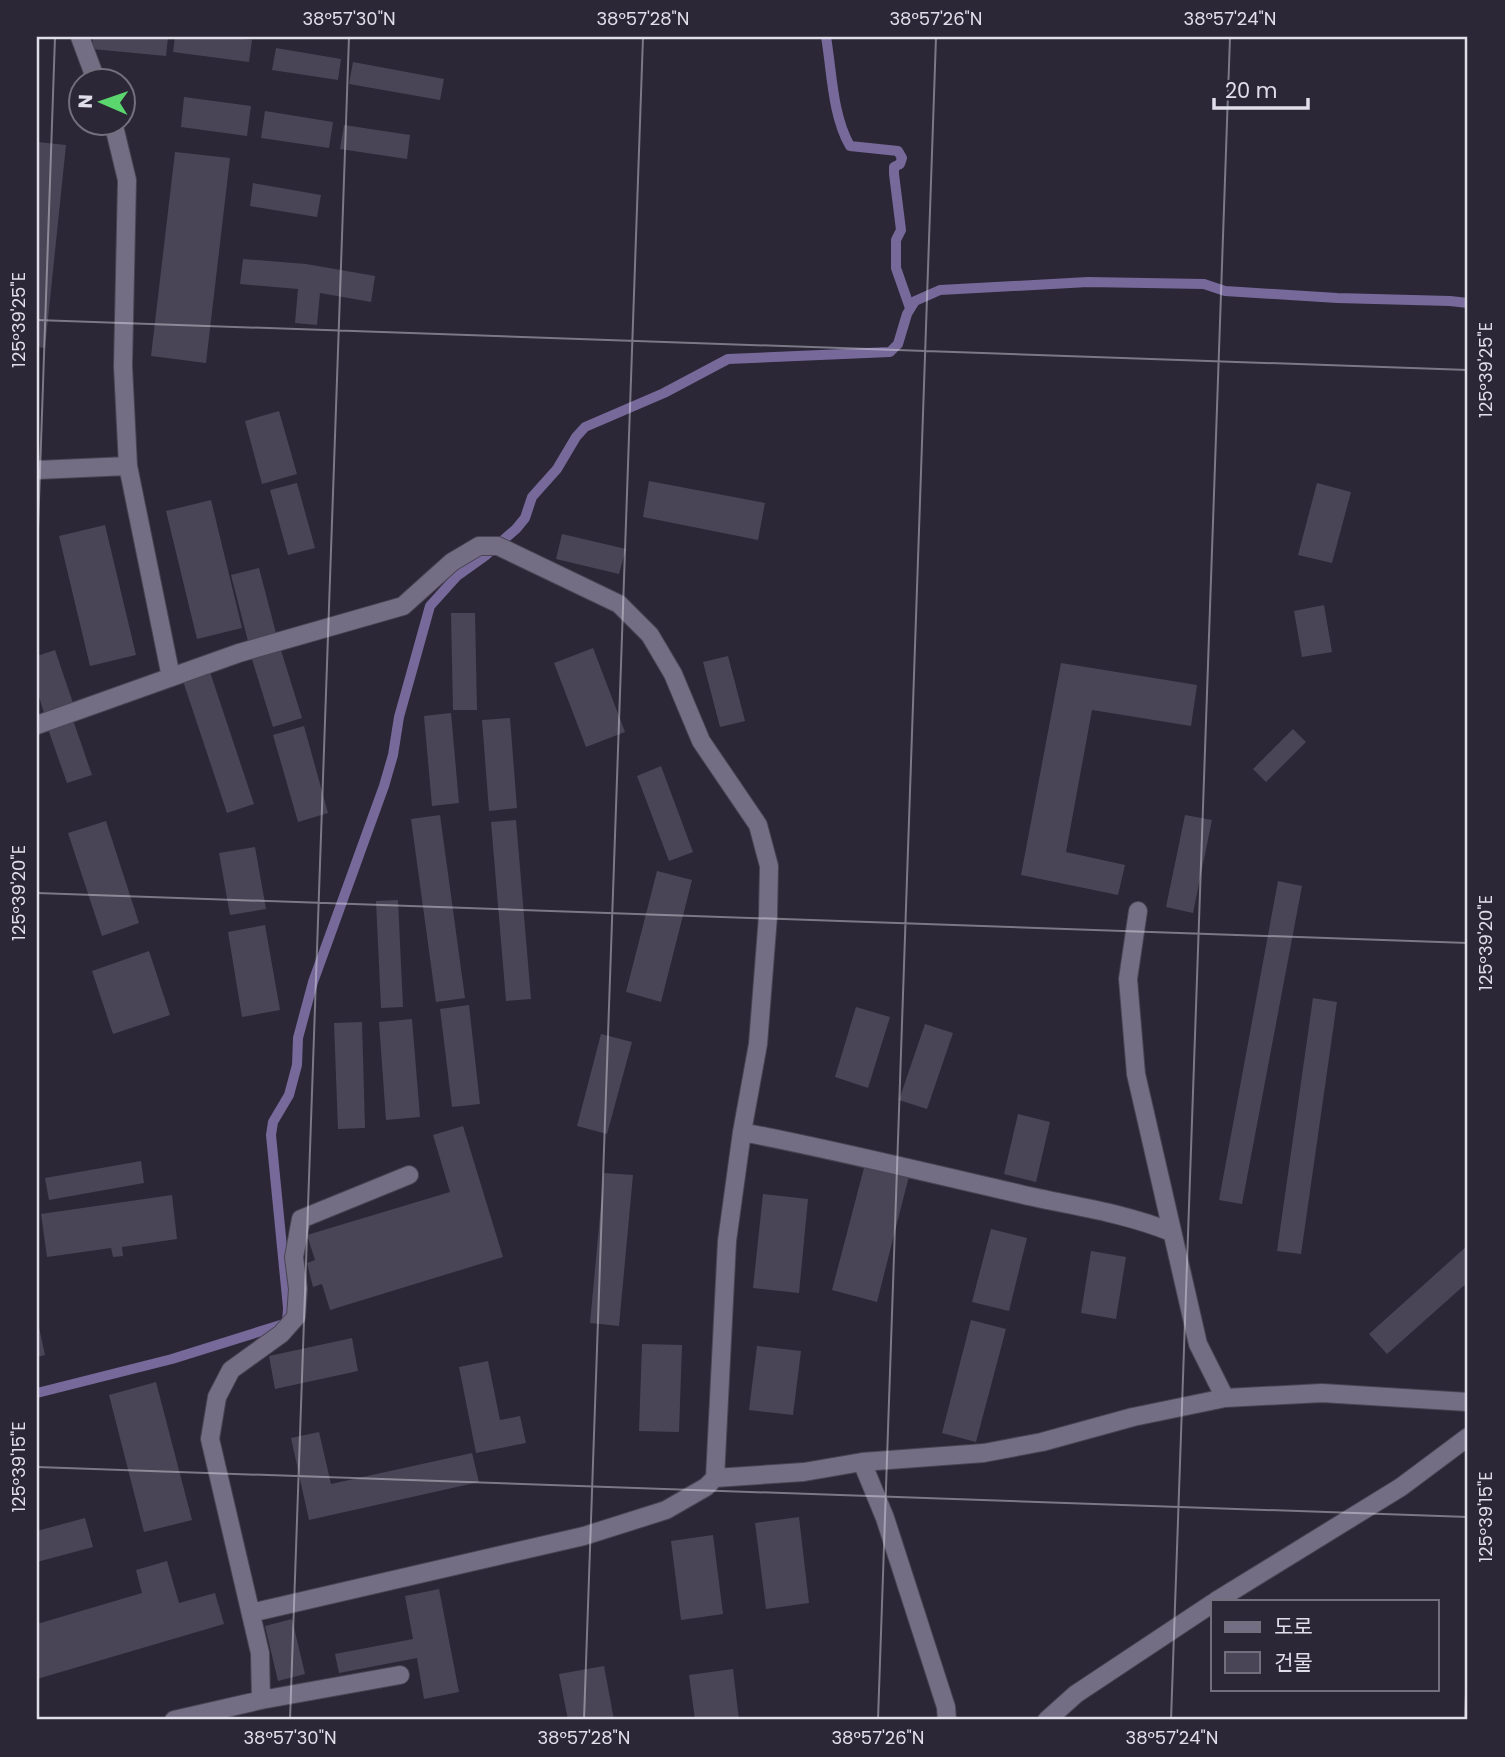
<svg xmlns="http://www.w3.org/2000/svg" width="1505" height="1757" viewBox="0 0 1505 1757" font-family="Poppins,'Noto Sans KR',sans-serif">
<rect width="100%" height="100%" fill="#2b2736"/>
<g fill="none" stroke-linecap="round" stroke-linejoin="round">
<path stroke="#77699a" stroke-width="10" d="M826,37c6,34 6,78 24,109l48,5 4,7 -2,6 -6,3v7l7,56 -5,10v28l14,40
M37,1393l135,-34 115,-36 1,-15 -17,-173 2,-13 16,-27 8,-30 1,-27 15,-56 71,-196 9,-31 6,-38 31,-111 27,-30 28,-20 31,-27 9,-11 7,-21 25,-28 19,-32 9,-10 79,-34 64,-34 162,-7 8,-8 9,-30 8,-13 25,-11 148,-8 116,2 21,7 112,7 113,3 18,2"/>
</g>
<path fill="#4a4556" d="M93,37h75l-2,19 -74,-7z
M175,37h50l27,3 -3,22 -76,-10z
M276,48l65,11 -3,21 -66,-10z
M353,62l91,17 -4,21 -91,-16z
M184,97l67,9 -4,30 -66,-9z
M265,111l68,11 -4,26 -68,-10z
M344,125l66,10 -3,24 -67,-10z
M37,142l29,3 -21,203 -8,-1z
M175,152l55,6 -24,205 -55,-7z
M253,183l68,12 -4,22 -67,-11z
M243,259l63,5 69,12 -4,26 -51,-9 -3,32 -22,-2 3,-34 -58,-5z
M279,411l18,63 -35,10 -17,-63z
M649,481l116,22 -7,37 -115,-23z
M297,483l18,65 -27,7 -18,-65z
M1317,483l34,9 -19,71 -34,-8z
M211,500l31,128 -45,11 -31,-128z
M105,525l31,130 -46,11 -31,-130z
M562,534l64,15 -7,25 -63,-15z
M259,568l18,69 -28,8 -18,-70z
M1324,605l8,47 -30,5 -8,-46z
M451,613h24l2,97h-24z
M280,647l22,71 -29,9 -22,-71z
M593,648l32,84 -39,15 -32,-84z
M55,650l18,53 -29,10 -7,-23v-34z
M728,656l17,65 -25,6 -17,-65z
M1061,663l136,22 -6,41 -99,-16 -26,142 59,13 -7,30 -97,-20z
M210,672l44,132 -27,9 -44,-132z
M451,713l8,90 -27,3 -8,-90z
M510,718l7,90 -28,3 -7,-91z
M73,720l19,55 -25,8 -19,-54z
M304,726l24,87 -30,9 -25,-87z
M1293,729l13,13 -40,40 -13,-13z
M661,766l32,86 -24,9 -32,-85z
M440,815l25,183 -29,4 -25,-183z
M1185,815l27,5 -19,93 -27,-6z
M516,820l15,179 -25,2 -15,-179z
M106,821l33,102 -37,13 -34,-103z
M255,847l11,62 -36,6 -11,-62z
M657,871l35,9 -31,122 -35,-10z
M1278,881l24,5 -60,318 -23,-4z
M398,900l5,107 -22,1 -5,-107z
M265,925l15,85 -38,7 -14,-85z
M149,951l21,64 -57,19 -21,-63z
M1313,998l24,4 -36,252 -24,-3z
M469,1005l11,99 -28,3 -12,-98z
M856,1007l34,10 -22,71 -33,-11z
M412,1019l8,98 -34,3 -7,-98z
M362,1022l3,106 -27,1 -4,-106z
M925,1024l28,9 -26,76 -28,-9z
M601,1034l31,8 -25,92 -30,-8z
M1018,1114l32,8 -14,60 -32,-8z
M463,1126l40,131 -173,53 -8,-26 -9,3 -6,-24 8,-3 -8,-25 143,-43 -17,-57z
M141,1161l3,22 -95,17 -4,-22z
M865,1164l44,12 -32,126 -45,-12z
M604,1173l29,2 -14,151 -29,-3z
M763,1194l45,5 -9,94 -46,-5z
M172,1195l5,44 -55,8 1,9 -10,1 -2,-9 -64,9 -6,-43z
M991,1229l36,9 -18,73 -37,-9z
M1468,1245v37l-81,72 -18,-20z
M1091,1251l35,6 -10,62 -35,-6z
M37,1318l8,37 -8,2z
M971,1320l35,9 -30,113 -34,-9z
M352,1338l6,33 -83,18 -6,-33z
M642,1344l40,1 -3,87 -40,-1z
M757,1346l44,5 -8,64 -44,-5z
M488,1361l12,59 20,-4 6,27 -50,10 -17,-86z
M156,1382l36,138 -48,12 -35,-137z
M319,1432l12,52 141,-31 7,29 -170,38 -18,-82z
M799,1517l10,86 -43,6 -11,-86z
M85,1518l8,29 -56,15v-31z
M713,1535l10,79 -42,6 -10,-79z
M167,1561l12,42 36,-10 9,31 -187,55v-55l105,-31 -6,-23z
M439,1589l20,103 -35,7 -7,-41 -78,15 -4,-19 78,-15 -8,-43z
M292,1619l13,55 -27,7 -13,-55z
M604,1666l10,54h-46l-9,-46z
M733,1669l6,51h-44l-6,-45z"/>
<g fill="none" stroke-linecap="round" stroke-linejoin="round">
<g stroke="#484453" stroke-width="20">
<path id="minor" d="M80,37l16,43
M113,122l14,58 -4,186 5,100 43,211
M37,470l91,-4
M37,725l202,-72 164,-47 49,-44 27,-16h19l121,58 31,31 23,39 28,67 57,84 11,41 -1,50 -10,128 -16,88 -15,109 -12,237 89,-6 58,-10 122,-9 58,-11 91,-25 92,-19 97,-5 146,9
M1138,911l-10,68 8,95 62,270 27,54
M742,1132c94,18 186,41 278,62 51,12 102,18 151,38
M862,1462l23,56 61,189 1,13
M1216,1601l185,-114 67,-50
M251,1613l333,-77 82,-26 40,-23 9,-9
M261,1700l-1,-47 -50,-214 7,-42 14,-27 50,-36 15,-17 2,-28 -4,-32 7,-38 108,-44
M174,1720l87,-20 139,-25
M1047,1720l29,-26 137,-91"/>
</g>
<use href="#minor" stroke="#746e84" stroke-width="18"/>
</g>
<path fill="none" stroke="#e0dee9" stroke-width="2" stroke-opacity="0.45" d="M37,320l1431,50M37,558l18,-521M37,893l1431,50M37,1467l1431,50M290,1720l59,-1683M584,1720l59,-1683M878,1720l58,-1683M1171,1720l59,-1683M1465,1720l3,-83"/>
<rect width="1505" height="1757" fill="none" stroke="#2b2736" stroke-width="77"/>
<rect x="1211" y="1600" width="228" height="91" fill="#2b2736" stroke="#73707e" stroke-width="2"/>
<rect x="1225" y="1622" width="35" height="10" fill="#746e84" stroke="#73707e" stroke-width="2"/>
<text x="1274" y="1634" font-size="21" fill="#e0dee9">도로</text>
<rect x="1225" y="1652" width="35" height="21" fill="#4a4556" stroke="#73707e" stroke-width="2"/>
<text x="1274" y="1670" font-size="21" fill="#e0dee9">건물</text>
<g transform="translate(102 102) rotate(272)"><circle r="33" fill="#2b2736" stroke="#73707e" stroke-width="2"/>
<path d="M0-5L12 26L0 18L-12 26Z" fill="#5bd56e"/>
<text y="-10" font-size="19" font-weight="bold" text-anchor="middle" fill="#e0dee9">N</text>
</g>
<path d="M1214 98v10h94v-10" fill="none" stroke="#e0dee9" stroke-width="3.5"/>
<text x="1225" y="98" font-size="21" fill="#e0dee9" stroke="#2b2736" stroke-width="5" paint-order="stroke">20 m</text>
<rect x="38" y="38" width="1428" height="1680" fill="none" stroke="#e0dee9" stroke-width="2.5"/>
<g font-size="18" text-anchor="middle" fill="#e0dee9">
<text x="349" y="25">38°57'30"N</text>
<text x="643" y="25">38°57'28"N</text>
<text x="936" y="25">38°57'26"N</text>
<text x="1230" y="25">38°57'24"N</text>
<text transform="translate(19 320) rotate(-90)" y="6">125°39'25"E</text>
<text transform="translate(1486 370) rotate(-90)" y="6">125°39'25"E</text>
<text transform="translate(19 893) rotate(-90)" y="6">125°39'20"E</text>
<text transform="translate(1486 943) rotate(-90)" y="6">125°39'20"E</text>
<text transform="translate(19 1467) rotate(-90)" y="6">125°39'15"E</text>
<text transform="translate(1486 1517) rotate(-90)" y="6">125°39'15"E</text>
<text x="290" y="1744">38°57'30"N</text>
<text x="584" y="1744">38°57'28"N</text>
<text x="878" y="1744">38°57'26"N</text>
<text x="1172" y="1744">38°57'24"N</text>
</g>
</svg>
